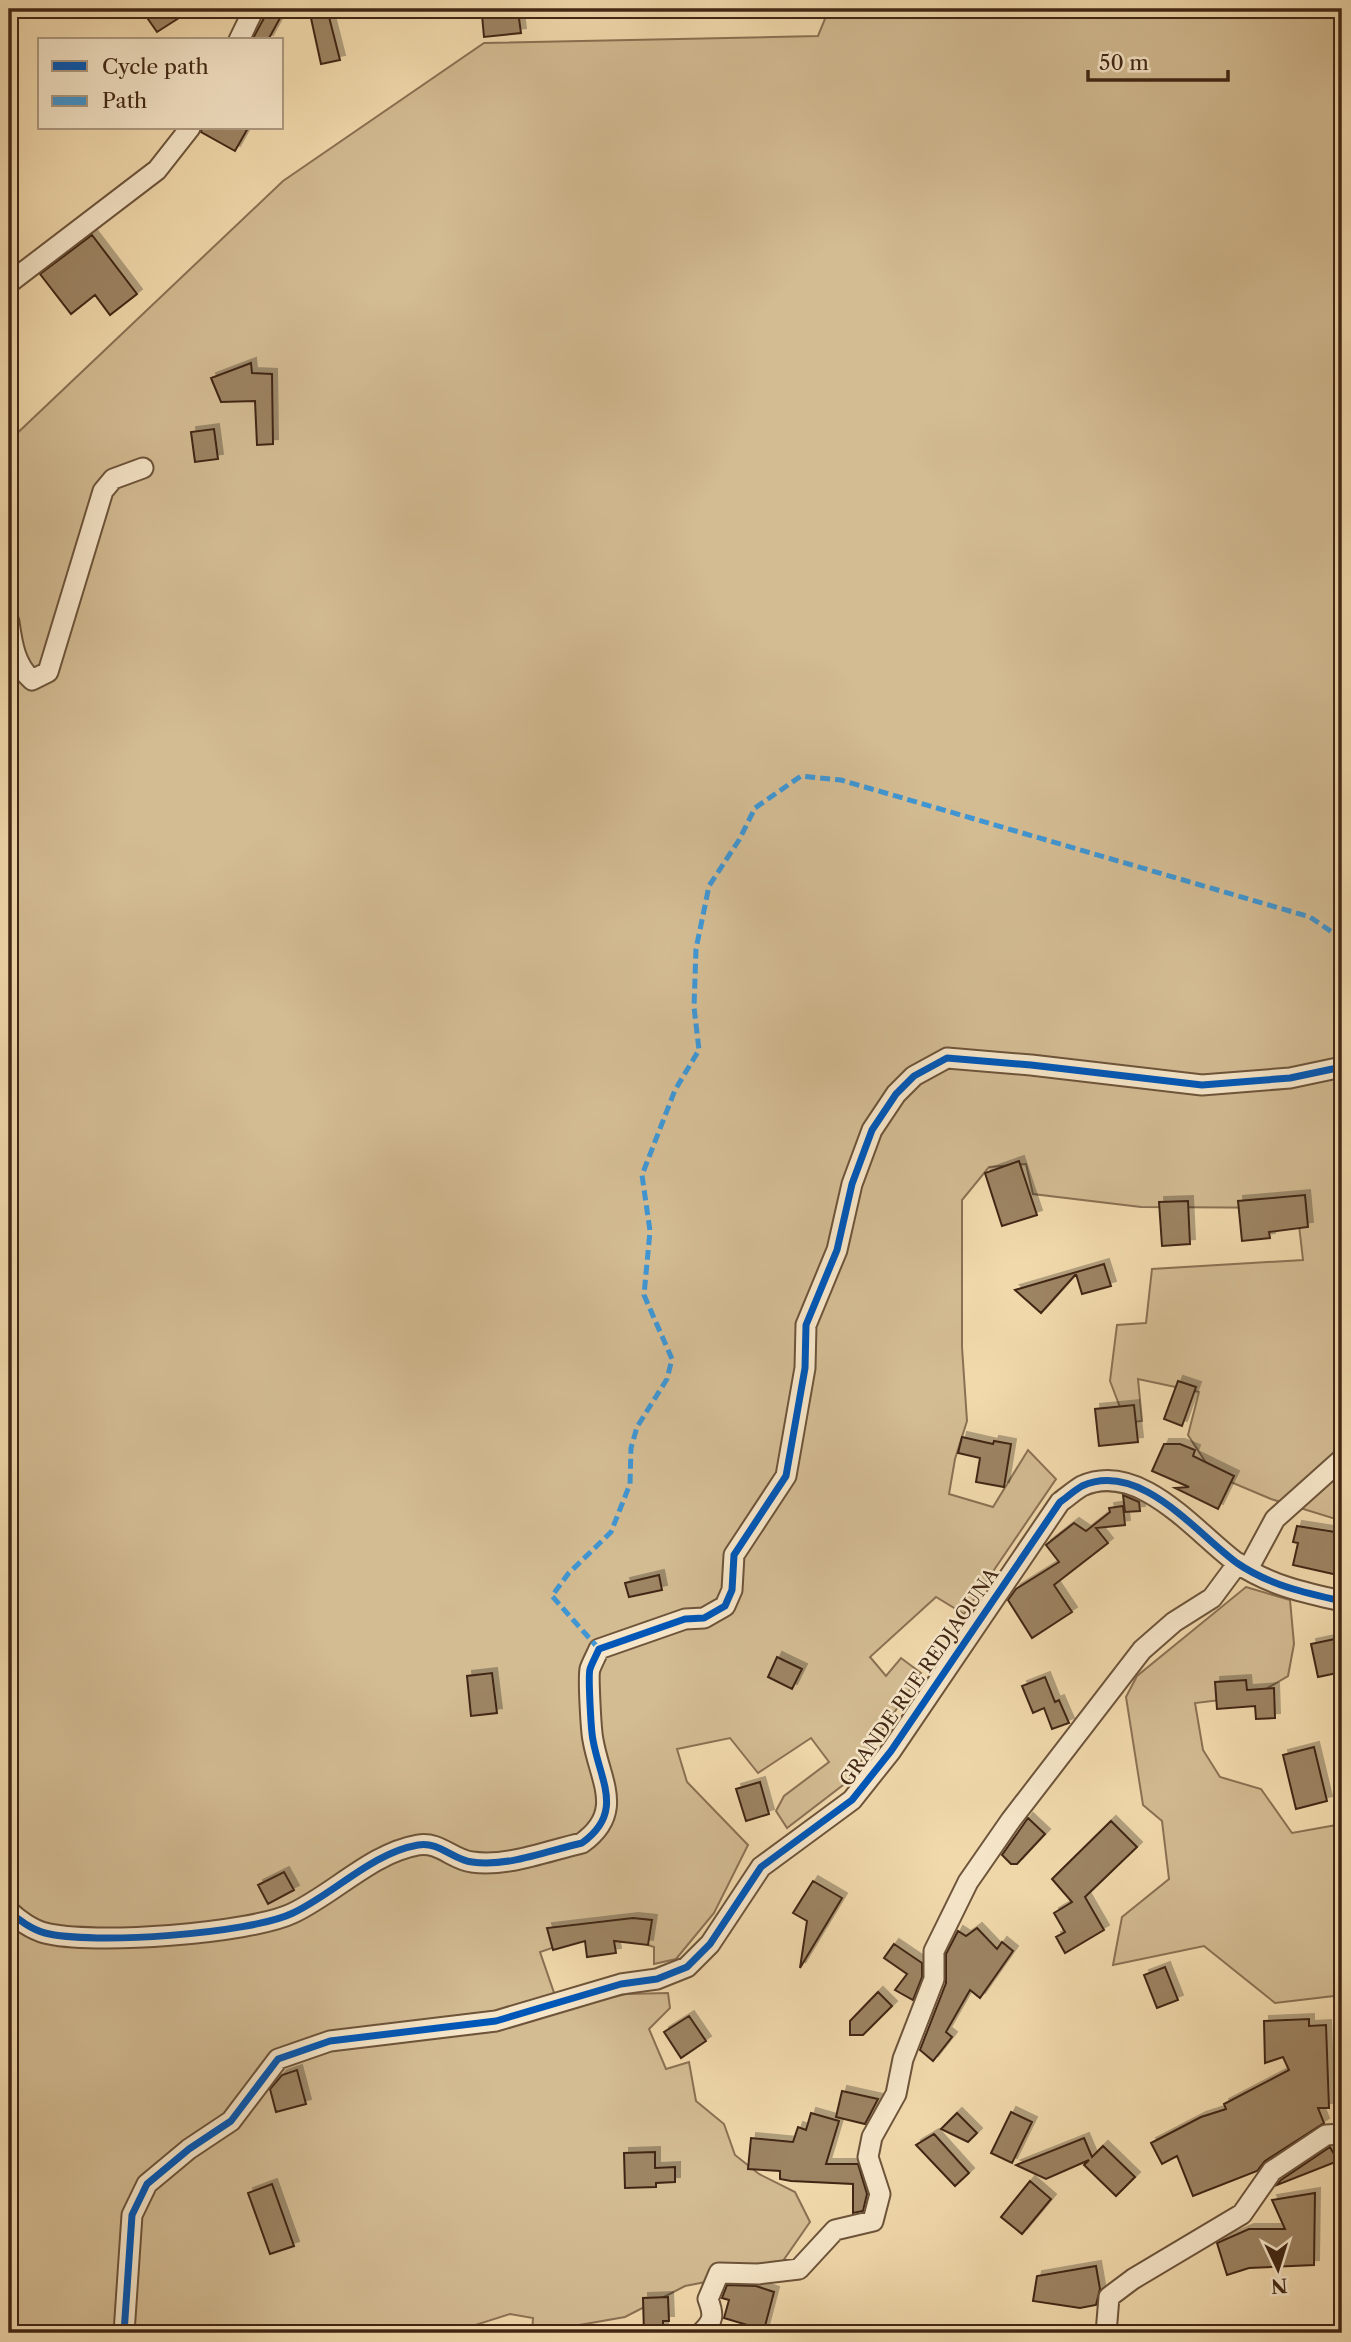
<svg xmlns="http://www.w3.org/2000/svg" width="1351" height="2342" viewBox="0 0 1351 2342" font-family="'Libre Caslon Text',serif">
<defs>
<filter id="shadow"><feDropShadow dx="5" dy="-5" stdDeviation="0" flood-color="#0004"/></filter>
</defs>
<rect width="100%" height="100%" fill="#f1d9ac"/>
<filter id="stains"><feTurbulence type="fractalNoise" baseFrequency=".00286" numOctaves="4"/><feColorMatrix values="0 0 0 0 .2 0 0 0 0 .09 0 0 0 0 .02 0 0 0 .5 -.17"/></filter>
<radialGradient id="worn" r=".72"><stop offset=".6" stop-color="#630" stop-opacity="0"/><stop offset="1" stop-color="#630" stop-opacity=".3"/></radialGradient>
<path fill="#d3bb92" stroke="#8a7153" stroke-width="2" d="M829,9h513v1512l-71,-22 -57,-24 -26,-40 11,-43 -61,-13 4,42 -16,2 -16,-42 7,-56 29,-2 6,-54 151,-9 -6,-52 -156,-1 -108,-13 -7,-30 -37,3 -27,33v147l5,74 -12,38 -6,35 44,13 35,-57 28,29 -92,135 -28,-17 -66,60 16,19 15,-18 20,15 -74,109 -60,46 -11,-17 8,-15 45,-34 -18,-24 -53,35 -28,-35 -53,11 10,33 61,63 -34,68 -38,46 -22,5v-17l-50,-17 -64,22 20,58 66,-16 42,-1 2,15 -21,21 17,40 23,-7 7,39 28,23 11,31 24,19 36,18 15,30 -32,46 -93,18 -60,31 -51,9 -2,7h-40l1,-15 -23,-4 -38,12 -4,7h-459v-1892l274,-260 201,-138 334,-7z
M1246,1587l44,13 4,44 -6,32 -34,20 -59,7 8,47 17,27 41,12 31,44 50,-9v171l-67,8 -71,-57 -91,19 9,-48 47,-38 -7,-58 -19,-16 -17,-108 11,-21z"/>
<path fill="#9d8463" stroke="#412714" stroke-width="2" filter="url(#shadow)" d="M141,9h52l-36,23z
M269,9h16l-17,31h-16z
M309,9h18l13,51 -19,4z
M518,11l3,22 -37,4 -2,-22z
M202,128h46l-13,23 -34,-19z
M92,235l45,59 -27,21 -15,-20 -24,19 -31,-40z
M251,363l1,10 20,1 1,70 -16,1 -2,-44 -34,1 -10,-24z
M214,429l4,30 -23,3 -4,-30z
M1019,1161l18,54 -35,11 -17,-53z
M1305,1195l3,32 -39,5 1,6 -28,3 -4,-40z
M1188,1201l2,43 -28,2 -3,-44z
M1104,1264l7,22 -29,8 -6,-20 -35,39 -26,-23z
M1178,1381l18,6 -14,39 -18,-7z
M1134,1405l4,37 -39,4 -4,-37z
M962,1437l31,7 1,-3 17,3 -7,43 -28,-5 4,-24 -22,-5z
M1164,1444h16l15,6 -2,6 41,20 -16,33 -43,-21 14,-1 -37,-16z
M1123,1495l16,7 1,9 -15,1z
M1123,1506l2,19 -29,3 12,15 -54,42 18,27 -40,26 -24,-38 8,-11 43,-27 -13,-17 28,-22 12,8 24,-19 -1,-4z
M1297,1526l45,7v43l-49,-11 5,-22 -5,-1z
M659,1575l3,15 -33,7 -4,-14z
M1335,1639l3,17 4,-1v17l-24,5 -7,-33z
M777,1657l25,12 -10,20 -24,-12z
M492,1673l5,40 -26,3 -4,-40z
M1045,1677l10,25 4,-2 10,23 -17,6 -8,-21 -11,5 -11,-27z
M1246,1680l1,10 27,-2 1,30 -19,1 -1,-13 -38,3 -2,-27z
M1314,1747l13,54 -31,8 -13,-54z
M760,1782l9,32 -23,7 -10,-32z
M1028,1818l17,16 -28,30h-6l-9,-9z
M1111,1821l26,26 -52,50 19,33 -39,23 -9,-16 9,-5 -11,-19 18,-11 -20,-23z
M284,1872l10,18 -26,14 -10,-19z
M813,1881l29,17 -42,70 7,-47 -14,-8z
M633,1918l19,2 -4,25 -34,-4 2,12 -29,4 -2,-16 -32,9 -6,-22z
M977,1928l20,21 5,-7 11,9 -33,47 -10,-8 -24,42 6,5 -19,24 -13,-11 26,-67v-29l12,-23 8,5z
M894,1944l28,19v14l-9,23 -18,-10 12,-16 -23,-16z
M1165,1967l13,33 -21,8 -13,-33z
M878,1992l14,14 -29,29h-13v-14z
M689,2016l17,25 -25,17 -17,-26z
M1309,2019v7l17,-1 3,83h-11l6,15 -59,38 -8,10 -64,25 -16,-40 -15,8 -11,-21 50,-26 25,-8 -2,-5 65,-34 -6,-13 -18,6 -1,-42z
M297,2070l9,34 -30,8 -6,-23 12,-14z
M842,2091l36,8 -13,25 -29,-7z
M1011,2112l21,10 -20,41 -21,-10z
M811,2113l28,8 -13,43h32l9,30 -4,17 -10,2v-29l-62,-3 -11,-2v-8l-32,-2 3,-31 42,4 5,-15 8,3z
M957,2113l20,20 -9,9 -27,-13z
M934,2134l35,39 -14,13 -39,-41z
M1084,2138l8,19 11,-11 32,31 -19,19 -32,-31 5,-5 -43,19 -30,-14z
M1330,2147l8,14 -61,24 4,-5z
M655,2152v16l20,-1v15l-19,1v4l-31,1 -1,-35z
M1030,2181l21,18 -29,35 -21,-17z
M272,2184l22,62 -24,8 -22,-61z
M1315,2193l-1,72 -65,3 -22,7 -10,-32 32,-14h36l-13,-29z
M1096,2266l4,23 -4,16 -16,3 -47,-7 4,-25z
M727,2285l29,1 18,6 -10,38 -40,-12 5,-18 -7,-2z
M668,2297l1,24h-6v12h-19l-1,-35z"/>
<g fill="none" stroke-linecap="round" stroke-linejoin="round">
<g stroke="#6d543a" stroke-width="23">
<path id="minor" d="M239,40l15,-31
M9,283l148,-113 33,-42
M9,622c3,21 6,43 23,58l16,-8 55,-181 10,-12 30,-11
M1248,1569l27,-50 67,-60
M9,1911c9,9 24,19 36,22 46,12 205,1 248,-20 42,-20 79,-60 125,-68 21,-4 35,15 54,17 36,5 75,-11 110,-19 43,-31 18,-62 11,-103 -2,-9 -5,-65 -3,-71 2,-6 6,-13 9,-20l86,-30 19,-1 21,-12 7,-16 2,-35 52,-79 19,-108 1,-43 31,-75 15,-66 20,-54 24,-36 18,-18 33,-18 84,7 171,20 88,-7 52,-11
M124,2333l8,-118 15,-31 42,-35 42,-28 47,-62 52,-18 166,-20 125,-37 36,-5 30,-12 23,-23 51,-77 91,-67 39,-49 169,-249c7,-5 15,-12 22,-16 58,-26 114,47 155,77 32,22 68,30 105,38
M701,2333c13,-12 13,-18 7,-34l11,-26 39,1 41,-5 36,-39 38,-9 7,-27 -12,-37 4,-20 24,-43 7,-35 31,-80v-28l34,-69 43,-62 131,-170 32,-28 38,-24 26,-35
M1106,2333l3,-36 24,-18 109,-65 30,-43 54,-36 16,-1"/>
</g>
<use href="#minor" stroke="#f6e6c9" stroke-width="19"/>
<path stroke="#3f96d3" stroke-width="5" stroke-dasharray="10 5" stroke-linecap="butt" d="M599,1649l-47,-53 16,-22 43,-42 19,-48 1,-36 6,-21 30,-48 5,-20 -28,-64 6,-64 -8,-56 33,-85 24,-40 -5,-43 2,-58 13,-63 30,-46 16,-32 46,-32 40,4 469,137 32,22"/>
<g stroke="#f6e6c9" stroke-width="11">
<path id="cycleway" d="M9,1911c9,9 24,19 36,22 46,12 205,1 248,-20 42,-20 79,-60 125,-68 21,-4 35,15 54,17 36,5 75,-11 110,-19 43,-31 18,-62 11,-103 -2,-9 -5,-65 -3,-71 2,-6 6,-13 9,-20l86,-30 19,-1 21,-12 7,-16 2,-35 52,-79 19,-108 1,-43 31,-75 15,-66 20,-54 24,-36 18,-18 33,-18 84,7 171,20 88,-7 52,-11
M124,2333l8,-118 15,-31 42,-35 42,-28 47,-62 52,-18 166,-20 125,-37 36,-5 30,-12 23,-23 51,-77 91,-67 39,-49 169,-249c7,-5 15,-12 22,-16 58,-26 114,47 155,77 32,22 68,30 105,38"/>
</g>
<use href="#cycleway" stroke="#0057b8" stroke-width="7"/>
</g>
<g text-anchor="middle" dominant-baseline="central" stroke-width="5" stroke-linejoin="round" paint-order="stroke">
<g font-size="19" fill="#412714" stroke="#f6e6c9">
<text transform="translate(919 1677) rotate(-55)">GRANDE RUE REDJAOUNA</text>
</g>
</g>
<rect width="1351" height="2342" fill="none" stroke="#f1d9ac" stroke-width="35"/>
<rect x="10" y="10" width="1330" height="2321" fill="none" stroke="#412714" stroke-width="3.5"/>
<rect x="18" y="18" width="1316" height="2307" fill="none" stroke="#412714" stroke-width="2"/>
<rect x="38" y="38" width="245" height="91" fill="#f6e6c9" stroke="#ae9a81" stroke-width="2"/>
<rect x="52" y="61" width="35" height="10" fill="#0057b8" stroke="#ae9a81" stroke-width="2"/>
<text x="102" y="74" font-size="21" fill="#412714">Cycle path</text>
<rect x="52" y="96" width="35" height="10" fill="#3f96d3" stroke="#ae9a81" stroke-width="2"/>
<text x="102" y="108" font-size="21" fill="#412714">Path</text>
<g transform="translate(1278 2269) rotate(176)" stroke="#f6e6c9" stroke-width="5" paint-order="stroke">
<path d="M0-5L12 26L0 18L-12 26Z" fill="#412714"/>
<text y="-10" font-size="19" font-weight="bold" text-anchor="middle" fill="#412714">N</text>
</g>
<path d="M1088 70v10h140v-10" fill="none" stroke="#412714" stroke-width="3.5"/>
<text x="1099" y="70" font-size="21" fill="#412714" stroke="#f6e6c9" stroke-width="5" paint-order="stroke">50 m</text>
<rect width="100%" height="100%" filter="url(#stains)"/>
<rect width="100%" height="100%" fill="url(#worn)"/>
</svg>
